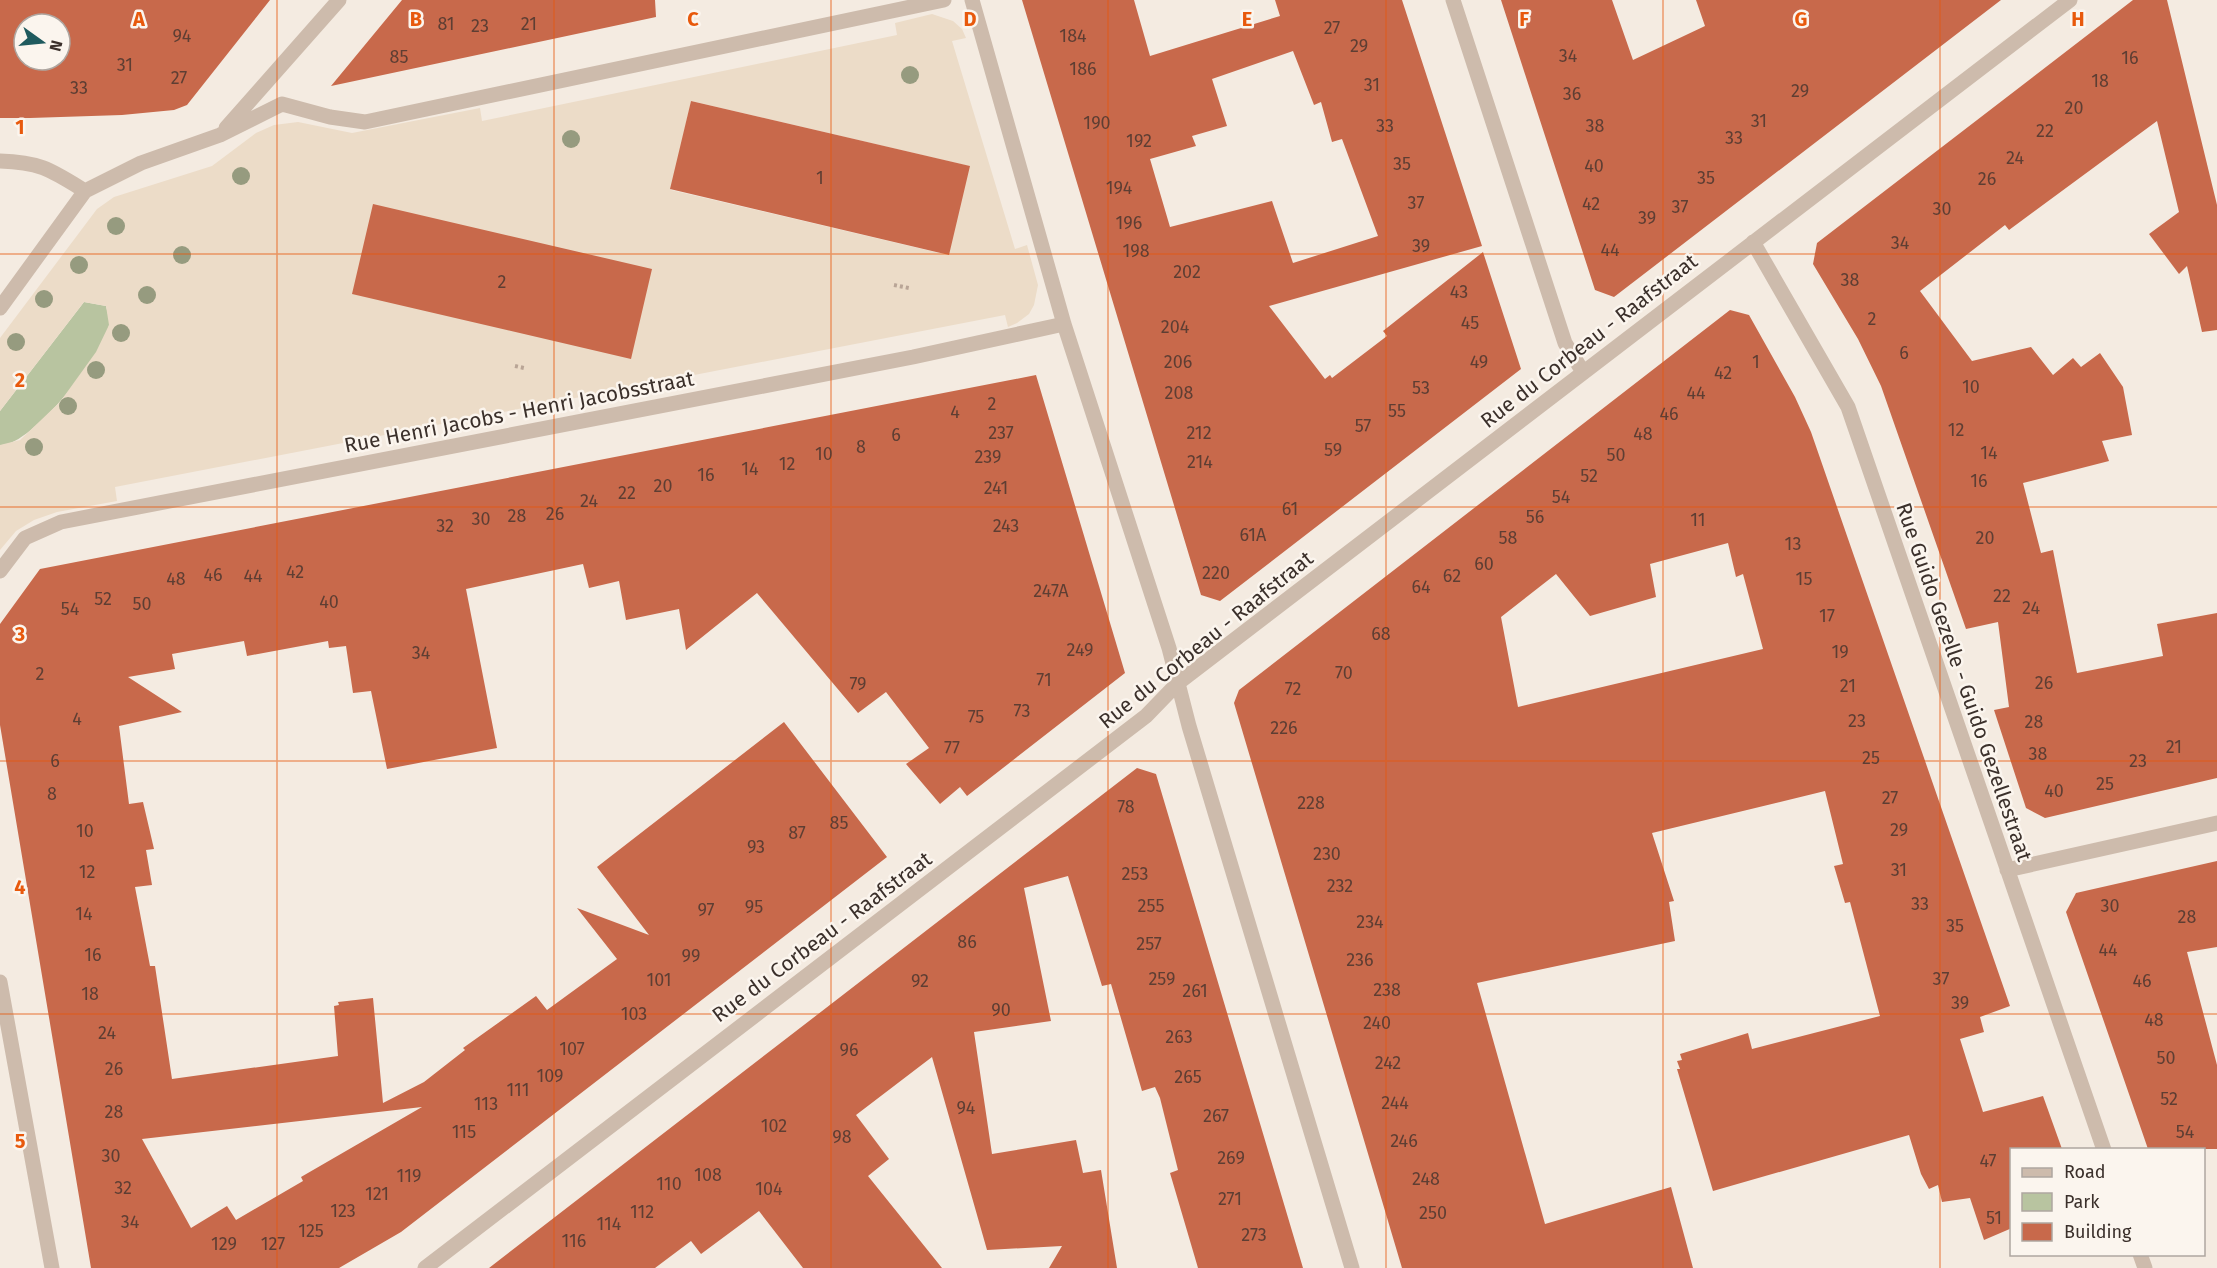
<svg xmlns="http://www.w3.org/2000/svg" width="2217" height="1268" viewBox="0 0 2217 1268" font-family="'Fira Sans',sans-serif">
<rect width="100%" height="100%" fill="#f4ebe1"/>
<path fill="#b8c4a0" d="M84,302l22,4c1,5 4,13 3,19 -4,28 -79,123 -109,120v-34z"/>
<path fill="#ecdcc8" fill-rule="evenodd" d="M932,14l21,7 9,8 4,9 -14,3 63,208 12,-4 11,40 -4,20 -5,9 -12,9 -9,4 -3,-12 -890,172 2,14 -60,11 -23,8 -18,11 -16,19v-105l20,-5 40,-38 36,-50 13,-27 -3,-19 -22,-4 -84,109v-73l97,-129 17,-12 98,-31 44,-33 18,-8 24,-3 54,11 128,-25 2,13 415,-86 -2,-12zM691,101l278,65 -21,89 -277,-65z"/>
<path fill="#c8694b" fill-rule="evenodd" d="M0,0h270l-83,105 -13,5 -52,5 -92,3h-30zM24,24h36v36h-36z
M402,0h253l1,17 -325,69z
M1022,0h112l16,56 130,-40 -5,-16h127l80,246 -213,60 56,73 5,-4 2,3 55,-42 -4,-5 100,-79 38,117 -301,232 -19,-6zM1293,51l21,54 7,-3 11,40 10,-3 36,97 -85,27 -21,-62 -102,26 -20,-68 46,-13 -4,-10 35,-10 -15,-47z
M1501,0h111l21,60 72,-34 -9,-26h305l-387,297 -19,-7z
M2133,0h34l50,205v125l-15,2 -15,-66 -8,8 -30,-40 30,-22 -22,-91 -148,109 -4,-5 -85,66 52,70 59,-14 22,28 20,-17 8,9 19,-14 23,34 9,48 -30,6 7,20 -86,22 18,70 12,-3 24,123 86,-17 -6,-32 60,-11v165l-172,40 -19,-10 -32,-98 15,-3 -11,-85 -32,7 -85,-243 -23,-47 -45,-75 4,-21z
M691,101l279,65 -21,89 -279,-66z
M373,204l279,65 -21,90 -279,-65z
M1730,310l19,5 46,82 16,35 199,574 -30,11 4,15 -24,7 23,73 60,-16 19,53h-50v79l-28,12 -14,-42 -28,4 -4,-17 -9,4 -8,-15 -12,-39 -196,56 -36,-122h3l-3,-8 5,-1 -2,-6 68,-21 4,16 128,-33 -30,-114 -5,1 -11,-37 9,-2 -18,-73 -173,42 22,68 -5,1 6,39 -198,42 68,241 126,-37 22,81h-291l-168,-565 5,-13zM1728,543l8,34 7,-3 20,75 -245,58 -17,-90 55,-43 34,42 66,-19 -6,-33z
M1036,375l89,298 -158,123 -7,-9 -20,17 -34,-40 23,-16 -43,-56 -28,21 -101,-120 -71,57 -7,-41 -53,11 -7,-39 -30,7 -6,-24 -117,25 31,159 -110,21 -16,-78 -18,2 -7,-47 -17,2 -1,-7 -81,15 -3,-15 -72,13 3,15 -47,8 54,35 -63,14 10,78 14,-2 11,47 -8,1 6,35 -17,2 15,79h5l17,113 166,-23 -4,-50 5,-1 -1,-3 35,-4 10,105 41,-21 41,-32 -2,-2 73,-52 11,14 70,-51 -40,-51 72,27 -52,-68 187,-145 103,135 -486,375 -62,36h-248l-91,-543v-101l40,-55zM422,1107l-121,70 2,4 -67,39 -9,-14 -36,22 -49,-89z
M1137,768l19,6 147,494h-105l-28,-95 8,-3 -18,-72 -5,-11 -13,4 -31,-107 -9,2 -34,-110 -44,12 27,133 -77,11 18,122 84,-14 7,33 18,-3 16,98h-68l13,-22 -75,4 -55,-193 -76,58 33,44 -21,17 74,92h-139l-44,-57 -58,43 -10,-13 -36,27h-166z
M2217,861v86l-30,5 30,113v84h-69l-82,-237 10,-19z"/>
<g fill="none" stroke-linecap="round" stroke-linejoin="round">
<path stroke="#b9a596" stroke-width="4" stroke-dasharray="3 3" stroke-linecap="butt" d="M894,285l15,3
M515,366l9,2"/>
<path stroke="#cdbbac" stroke-width="15" d="M972,0l92,324 105,324 20,78 163,542
M1453,0l112,343 18,29
M226,128l113,-128
M0,161c40,1 51,9 85,30
M1753,242l95,165 256,743
M0,308l85,-117 56,-28 79,-28 62,-31 48,13 35,5 579,-122
M0,571l25,-33 36,-16 852,-165 151,-33
M2007,870l210,-47
M0,982l52,286
M2140,1254l5,14
M425,1268l721,-552 32,-33 892,-683"/>
</g>
<g fill="#969b7f">
<circle cx="910" cy="75" r="9"/>
<circle cx="571" cy="139" r="9"/>
<circle cx="241" cy="176" r="9"/>
<circle cx="116" cy="226" r="9"/>
<circle cx="182" cy="255" r="9"/>
<circle cx="79" cy="265" r="9"/>
<circle cx="147" cy="295" r="9"/>
<circle cx="44" cy="299" r="9"/>
<circle cx="121" cy="333" r="9"/>
<circle cx="16" cy="342" r="9"/>
<circle cx="96" cy="370" r="9"/>
<circle cx="68" cy="406" r="9"/>
<circle cx="34" cy="447" r="9"/>
</g>
<path fill="none" stroke="#e8590c" stroke-width="1.5" stroke-opacity="0.55" d="M277,0v1268M554,0v1268M831,0v1268M1108,0v1268M1386,0v1268M1663,0v1268M1940,0v1268M0,254h2217M0,507h2217M0,761h2217M0,1014h2217"/>
<g text-anchor="middle" dominant-baseline="central" stroke-width="5" stroke-linejoin="round" paint-order="stroke">
<g font-size="18" fill="#5e3e33">
<text x="446" y="24">81</text>
<text x="529" y="24">21</text>
<text x="480" y="26">23</text>
<text x="1332" y="28">27</text>
<text x="182" y="36">94</text>
<text x="1073" y="36">184</text>
<text x="1359" y="46">29</text>
<text x="1568" y="56">34</text>
<text x="399" y="57">85</text>
<text x="2130" y="58">16</text>
<text x="125" y="65">31</text>
<text x="1083" y="69">186</text>
<text x="179" y="78">27</text>
<text x="2100" y="81">18</text>
<text x="1372" y="85">31</text>
<text x="79" y="88">33</text>
<text x="1800" y="91">29</text>
<text x="1572" y="94">36</text>
<text x="2074" y="108">20</text>
<text x="1759" y="121">31</text>
<text x="1097" y="123">190</text>
<text x="1385" y="126">33</text>
<text x="1595" y="126">38</text>
<text x="2045" y="131">22</text>
<text x="1734" y="138">33</text>
<text x="1139" y="141">192</text>
<text x="2015" y="158">24</text>
<text x="1402" y="164">35</text>
<text x="1594" y="166">40</text>
<text x="820" y="178">1</text>
<text x="1706" y="178">35</text>
<text x="1987" y="179">26</text>
<text x="1119" y="188">194</text>
<text x="1416" y="203">37</text>
<text x="1591" y="204">42</text>
<text x="1680" y="207">37</text>
<text x="1942" y="209">30</text>
<text x="1647" y="218">39</text>
<text x="1129" y="223">196</text>
<text x="1900" y="243">34</text>
<text x="1421" y="246">39</text>
<text x="1610" y="250">44</text>
<text x="1136" y="251">198</text>
<text x="1187" y="272">202</text>
<text x="1850" y="280">38</text>
<text x="502" y="282">2</text>
<text x="1459" y="292">43</text>
<text x="1872" y="319">2</text>
<text x="1470" y="323">45</text>
<text x="1175" y="327">204</text>
<text x="1904" y="353">6</text>
<text x="1178" y="362">206</text>
<text x="1479" y="362">49</text>
<text x="1756" y="362">1</text>
<text x="1723" y="373">42</text>
<text x="1971" y="387">10</text>
<text x="1421" y="388">53</text>
<text x="1179" y="393">208</text>
<text x="1696" y="393">44</text>
<text x="992" y="404">2</text>
<text x="1397" y="411">55</text>
<text x="955" y="412">4</text>
<text x="1669" y="414">46</text>
<text x="1363" y="426">57</text>
<text x="1956" y="430">12</text>
<text x="1001" y="433">237</text>
<text x="1199" y="433">212</text>
<text x="1643" y="434">48</text>
<text x="896" y="435">6</text>
<text x="861" y="447">8</text>
<text x="1333" y="450">59</text>
<text x="1989" y="453">14</text>
<text x="824" y="454">10</text>
<text x="1616" y="455">50</text>
<text x="988" y="457">239</text>
<text x="1200" y="462">214</text>
<text x="787" y="464">12</text>
<text x="750" y="469">14</text>
<text x="706" y="475">16</text>
<text x="1589" y="476">52</text>
<text x="1979" y="481">16</text>
<text x="663" y="486">20</text>
<text x="996" y="488">241</text>
<text x="627" y="493">22</text>
<text x="1561" y="497">54</text>
<text x="589" y="501">24</text>
<text x="1290" y="509">61</text>
<text x="555" y="514">26</text>
<text x="517" y="516">28</text>
<text x="1535" y="517">56</text>
<text x="481" y="519">30</text>
<text x="1698" y="520">11</text>
<text x="445" y="526">32</text>
<text x="1006" y="526">243</text>
<text x="1253" y="535">61A</text>
<text x="1508" y="538">58</text>
<text x="1985" y="538">20</text>
<text x="1793" y="544">13</text>
<text x="1484" y="564">60</text>
<text x="295" y="572">42</text>
<text x="1216" y="573">220</text>
<text x="213" y="575">46</text>
<text x="253" y="576">44</text>
<text x="1452" y="576">62</text>
<text x="176" y="579">48</text>
<text x="1804" y="579">15</text>
<text x="1421" y="587">64</text>
<text x="1051" y="591">247A</text>
<text x="2002" y="596">22</text>
<text x="103" y="599">52</text>
<text x="329" y="602">40</text>
<text x="142" y="604">50</text>
<text x="2031" y="608">24</text>
<text x="70" y="609">54</text>
<text x="1827" y="616">17</text>
<text x="1381" y="634">68</text>
<text x="1080" y="650">249</text>
<text x="1840" y="652">19</text>
<text x="421" y="653">34</text>
<text x="1344" y="673">70</text>
<text x="40" y="674">2</text>
<text x="1044" y="680">71</text>
<text x="2044" y="683">26</text>
<text x="858" y="684">79</text>
<text x="1848" y="686">21</text>
<text x="1293" y="689">72</text>
<text x="1022" y="711">73</text>
<text x="976" y="717">75</text>
<text x="77" y="719">4</text>
<text x="1857" y="721">23</text>
<text x="2034" y="722">28</text>
<text x="1284" y="728">226</text>
<text x="2174" y="747">21</text>
<text x="952" y="748">77</text>
<text x="2038" y="754">38</text>
<text x="1871" y="758">25</text>
<text x="55" y="761">6</text>
<text x="2138" y="761">23</text>
<text x="2105" y="784">25</text>
<text x="2054" y="791">40</text>
<text x="52" y="794">8</text>
<text x="1890" y="798">27</text>
<text x="1311" y="803">228</text>
<text x="1126" y="807">78</text>
<text x="839" y="823">85</text>
<text x="1899" y="830">29</text>
<text x="85" y="831">10</text>
<text x="797" y="833">87</text>
<text x="756" y="847">93</text>
<text x="1327" y="854">230</text>
<text x="1899" y="870">31</text>
<text x="87" y="872">12</text>
<text x="1135" y="874">253</text>
<text x="1340" y="886">232</text>
<text x="1920" y="904">33</text>
<text x="1151" y="906">255</text>
<text x="2110" y="906">30</text>
<text x="754" y="907">95</text>
<text x="706" y="910">97</text>
<text x="84" y="914">14</text>
<text x="2187" y="917">28</text>
<text x="1370" y="922">234</text>
<text x="1955" y="926">35</text>
<text x="967" y="942">86</text>
<text x="1149" y="944">257</text>
<text x="2108" y="950">44</text>
<text x="93" y="955">16</text>
<text x="691" y="956">99</text>
<text x="1360" y="960">236</text>
<text x="1162" y="979">259</text>
<text x="1941" y="979">37</text>
<text x="659" y="980">101</text>
<text x="920" y="981">92</text>
<text x="2142" y="981">46</text>
<text x="1387" y="990">238</text>
<text x="1195" y="991">261</text>
<text x="90" y="994">18</text>
<text x="1960" y="1003">39</text>
<text x="1001" y="1010">90</text>
<text x="634" y="1014">103</text>
<text x="2154" y="1020">48</text>
<text x="1377" y="1023">240</text>
<text x="107" y="1033">24</text>
<text x="1179" y="1037">263</text>
<text x="572" y="1049">107</text>
<text x="849" y="1050">96</text>
<text x="2166" y="1058">50</text>
<text x="1388" y="1063">242</text>
<text x="114" y="1069">26</text>
<text x="550" y="1076">109</text>
<text x="1188" y="1077">265</text>
<text x="518" y="1090">111</text>
<text x="2169" y="1099">52</text>
<text x="1395" y="1103">244</text>
<text x="486" y="1104">113</text>
<text x="966" y="1108">94</text>
<text x="114" y="1112">28</text>
<text x="1216" y="1116">267</text>
<text x="774" y="1126">102</text>
<text x="464" y="1132">115</text>
<text x="2185" y="1132">54</text>
<text x="842" y="1137">98</text>
<text x="1404" y="1141">246</text>
<text x="111" y="1156">30</text>
<text x="1231" y="1158">269</text>
<text x="1988" y="1161">47</text>
<text x="708" y="1175">108</text>
<text x="409" y="1176">119</text>
<text x="1426" y="1179">248</text>
<text x="669" y="1184">110</text>
<text x="123" y="1188">32</text>
<text x="769" y="1189">104</text>
<text x="377" y="1194">121</text>
<text x="1230" y="1199">271</text>
<text x="343" y="1211">123</text>
<text x="642" y="1212">112</text>
<text x="1433" y="1213">250</text>
<text x="1994" y="1218">51</text>
<text x="130" y="1222">34</text>
<text x="609" y="1224">114</text>
<text x="311" y="1231">125</text>
<text x="1254" y="1235">273</text>
<text x="574" y="1241">116</text>
<text x="224" y="1244">129</text>
<text x="273" y="1244">127</text>
</g>
<g font-size="21" fill="#3b302b" stroke="#fbf5ee">
<text transform="translate(1589 341) rotate(-38)">Rue du Corbeau - Raafstraat</text>
<text transform="translate(519 412) rotate(-11)">Rue Henri Jacobs - Henri Jacobsstraat</text>
<text transform="translate(1206 640) rotate(-39)">Rue du Corbeau - Raafstraat</text>
<text transform="translate(1964 682) rotate(71)">Rue Guido Gezelle - Guido Gezellestraat</text>
<text transform="translate(822 937) rotate(-37)">Rue du Corbeau - Raafstraat</text>
</g>
</g>
<g font-size="20" text-anchor="middle" font-weight="bold" fill="#e8590c" stroke="#fbf5ee" stroke-width="5" stroke-linejoin="round" paint-order="stroke">
<text x="139" y="26">A</text>
<text x="416" y="26">B</text>
<text x="693" y="26">C</text>
<text x="970" y="26">D</text>
<text x="1247" y="26">E</text>
<text x="1524" y="26">F</text>
<text x="1801" y="26">G</text>
<text x="2078" y="26">H</text>
<text x="20" y="134">1</text>
<text x="20" y="387">2</text>
<text x="20" y="641">3</text>
<text x="20" y="894">4</text>
<text x="20" y="1148">5</text>
</g>
<rect x="2010" y="1148" width="195" height="108" fill="#fbf5ee" stroke="#aea6a0" stroke-width="1.5"/>
<rect x="2022" y="1168" width="30" height="9" fill="#cdbbac" stroke="#aea6a0" stroke-width="1.5"/>
<text x="2064" y="1178" font-size="18" fill="#3b302b">Road</text>
<rect x="2022" y="1193" width="30" height="18" fill="#b8c4a0" stroke="#aea6a0" stroke-width="1.5"/>
<text x="2064" y="1208" font-size="18" fill="#3b302b">Park</text>
<rect x="2022" y="1223" width="30" height="18" fill="#c8694b" stroke="#aea6a0" stroke-width="1.5"/>
<text x="2064" y="1238" font-size="18" fill="#3b302b">Building</text>
<g transform="translate(42 42) rotate(105)"><circle r="28" fill="#fbf5ee" stroke="#aea6a0" stroke-width="1.5"/>
<path d="M0-4.5L10 22L0 15L-10 22Z" fill="#1f5a5e"/>
<text y="-9" font-size="16" font-weight="bold" text-anchor="middle" fill="#3b302b">N</text>
</g>
</svg>
